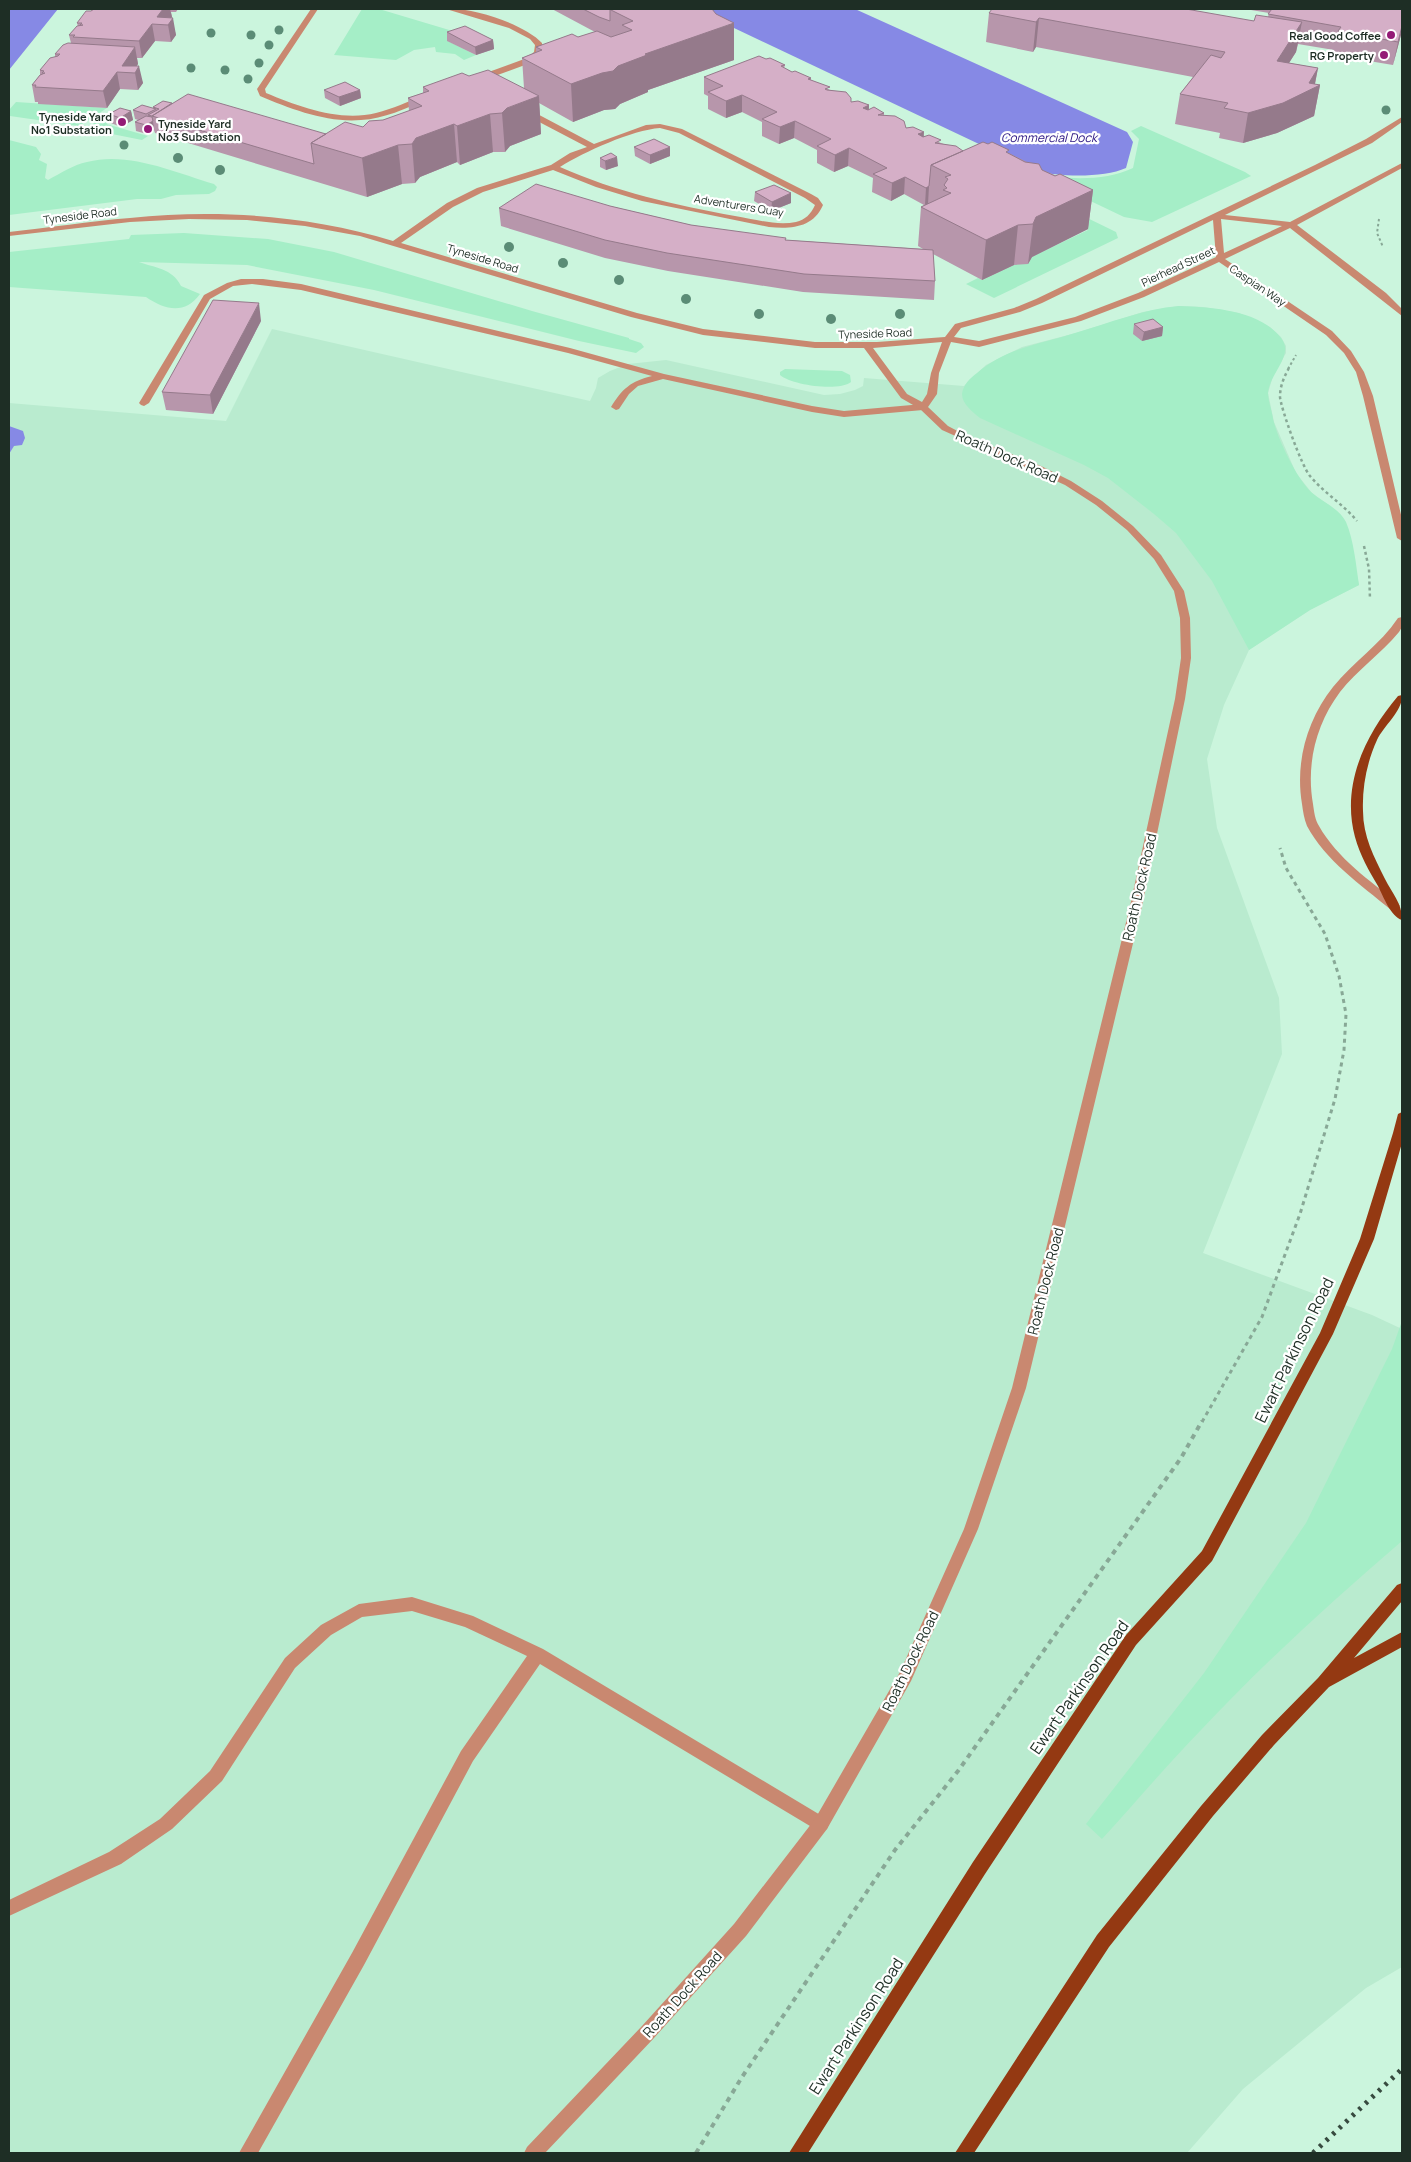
<svg xmlns="http://www.w3.org/2000/svg" width="1411" height="2162" viewBox="0 0 1411 2162" font-family="Manrope,sans-serif">
<rect width="100%" height="100%" fill="#cbf5dd"/>
<path fill="#b9ebcf" d="M1179,306l24,1 36,6 31,14 11,10 5,9v7l-13,23 -5,17 6,29 22,51 16,20 22,16 11,12 14,64 -49,25 -61,40 -25,55 -17,54 10,69 62,170 3,56 -79,199 169,62 30,14v638l-36,21 -123,101 -56,64h-1178v-1750l217,18 46,-92 318,72 6,-13 2,-10 12,-7 18,-7 38,-4 158,35 16,-1 15,-4 8,-4 1,-8 100,8 22,-21 36,-18 54,-14 67,-21z"/>
<path fill="#a5eec7" d="M362,9h17l87,26 -18,6 28,14 -12,5 -9,-6 -19,-2 -1,-5 -21,3 -18,10 -62,-5z
M16,102l91,6 -28,18 -69,-10 -1,-6z
M113,111l8,3 -15,10 42,12 -6,4 -45,-9 -9,-4z
M1141,126l104,46 6,4 -99,46 -28,-5 -90,-43c31,5 70,8 99,-6l6,-29 -8,-8z
M9,140l27,7 5,7 -2,6 8,4 -2,14 3,2c13,-7 25,-15 39,-18 41,-11 87,10 127,22l3,3 -2,4 -6,3 -33,1 -15,4h-24l-128,16z
M1075,212l41,20 2,6 -124,60 -28,-14 12,-6 4,2 106,-50z
M184,233l84,6 66,13 198,59 97,27v1l12,4 3,4 -8,6 -57,-12 -205,-51 -127,-25 -108,-3c16,6 33,6 42,24l19,8c-15,21 -35,16 -54,3l-137,-10v-35l120,-13 2,-4z
M1179,306c32,1 81,4 102,32 14,17 -12,36 -13,55 0,8 4,18 5,26 5,21 23,58 38,73 11,10 28,16 35,30 8,19 10,43 13,63l-49,25 -61,40 -37,-69 -36,-48 -22,-19 -46,-36 -24,-13 -104,-47c-7,-6 -18,-14 -18,-24 1,-9 8,-16 15,-21 29,-25 64,-29 98,-40 35,-10 68,-24 104,-27z
M785,369l57,2 8,4 1,7c-13,10 -59,3 -71,-7v-3z
M1402,1321v220c-70,60 -138,122 -201,189 -34,35 -66,73 -99,109l-16,-15 118,-151 102,-150 86,-174z"/>
<path fill="#8689e5" d="M9,9h49l-49,61z
M694,9h161l272,123 6,10 -7,26c-22,10 -66,9 -90,3z
M9,426l14,5 2,7 -3,7 -8,1 -5,8z"/>
<g fill="none" stroke-linecap="round" stroke-linejoin="round">
<path stroke="#88a896" stroke-width="2" stroke-dasharray="2.5 2.5" stroke-linecap="butt" d="M1379,219l-2,14 6,14
M1288,369l8,-14"/>
<path stroke="#88a896" stroke-width="2.5" stroke-dasharray="3 3" stroke-linecap="butt" d="M1289,368c-5,9 -9,18 -9,29 1,12 22,70 30,79 14,17 33,28 47,45
M1364,546l5,23 1,30"/>
<path stroke="#88a896" stroke-width="3" stroke-dasharray="4 4" stroke-linecap="butt" d="M1202,1422l60,-105 38,-103 35,-115 9,-49 2,-36 -7,-38 -14,-42 -39,-66 -6,-20"/>
<path stroke="#88a896" stroke-width="4" stroke-dasharray="5 5" stroke-linecap="butt" d="M696,2153l46,-76 153,-227 63,-79 223,-313 21,-37"/>
<path fill="#c98870" fill-rule="evenodd" d="M241,279h22l38,5 269,64 94,26 148,32 32,5 79,-7 5,3 -5,3 -79,7 -32,-5 -149,-33 -25,7 -9,8 -10,15 -3,1 -5,-3c11,-18 20,-26 41,-31l-84,-23 -267,-63 -49,-6 -19,2 -23,13 -61,104 -5,3 -3,-1 -2,-2 65,-108 23,-12z
M412,1597l61,19 70,33 284,170 2,5 -2,5 -6,3 -6,-3 -275,-165 -67,97 -109,204 -106,188h-19l113,-200 109,-202 66,-95 -62,-29 -53,-16 -50,6 -31,18 -36,33 -73,113 -50,48 -51,35 -112,52v-16l100,-48 51,-33 50,-48 75,-113 36,-33 38,-21z"/>
<path fill="#c98870" fill-rule="evenodd" d="M311,9h7l-53,80 1,4c34,14 74,29 110,20 17,-4 32,-12 48,-17h3v4c-21,8 -43,19 -66,20 -34,3 -70,-11 -101,-24l-3,-7z
M446,9c26,-2 78,15 96,34v10l-9,9 -52,19h-6v-4l52,-19 7,-6 1,-7 -5,-6 -21,-11z
M522,109h6l66,35 52,-19 14,-1 22,5 129,65 7,4 5,7c-10,23 -32,24 -54,22l-127,-26 -46,-14 -43,-17 -70,22 -30,15 -52,36 236,70 66,16 112,13h62l68,-5 10,-13 59,-16 22,-9 279,-134 51,-26 36,-22v5l-30,21 -147,72 65,7 112,-59v5l-105,57 89,68 16,16v7l-112,-88 -65,31 107,72 19,20 13,21 9,24 29,123v22l-5,-3 -34,-142 -7,-24 -12,-19 -18,-18 -107,-73 -75,35 -63,24 -102,26 -28,-5 -12,31 -2,21 -9,13 20,19 19,10 74,30 30,15 31,20 31,25 28,29 23,36 6,27 1,40 -6,41 -43,207 -116,482 -48,141 -67,152 -84,148 -81,107 -92,102 -109,115h-21l3,-6 115,-121 92,-102 81,-105 85,-147 64,-143 48,-141 118,-482 45,-207 6,-41 -1,-40 -6,-27 -20,-32 -27,-29 -31,-25 -31,-20 -123,-55 -22,-21 -19,-11 -37,-50h-49l-112,-13 -72,-18 -271,-81 -55,-10 -58,-6 -58,-1 -59,3 -121,14v-4c40,-4 80,-11 121,-14 88,-9 178,-3 263,23l54,-38 30,-15 74,-23 19,-12 17,-6 -65,-34zM660,128l19,5 126,65 10,7c-4,9 -10,15 -19,17 -20,4 -42,-3 -61,-6 -60,-11 -119,-24 -175,-49 24,-15 72,-37 100,-39zM1221,219l61,7 -58,27zM1213,220l3,37 -78,36 -63,24 -96,24 -25,-4 7,-9 59,-16 22,-9zM942,342l-11,31 -4,21 -5,8 -15,-8 -34,-46z
M1402,617v10l-3,5c-18,22 -42,38 -59,60 -24,32 -34,72 -27,112 1,7 2,16 6,22 18,32 51,55 79,77l2,3 -2,3h-8c-29,-24 -65,-49 -83,-83 -3,-7 -4,-15 -5,-22 -7,-42 5,-84 31,-117 20,-25 47,-42 65,-69z"/>
<path fill="#943912" fill-rule="evenodd" d="M1402,695c1,16 -18,30 -25,45 -10,22 -15,47 -14,71 0,25 11,46 22,68 7,14 18,26 17,41 -11,-3 -19,-24 -24,-34 -9,-15 -18,-31 -23,-49 -14,-52 10,-102 43,-141z
M1402,1112v31l-28,96 -41,95 -121,227 -76,84 -151,229 -177,279h-19l184,-291 153,-227 76,-84 118,-218 40,-94 33,-106 5,-19z
M1402,1583v18l-48,57 48,-26v15l-73,40 -55,58 -61,71 -104,131 -135,206h-19l142,-218 104,-129 61,-71 56,-57 79,-93z"/>
<path stroke="#374a3f" stroke-width="5" stroke-dasharray="3 6" stroke-linecap="butt" d="M1313,2153l89,-84"/>
</g>
<g fill="#5b8c76">
<circle cx="279" cy="30" r="4.5"/>
<circle cx="211" cy="33" r="4.5"/>
<circle cx="251" cy="35" r="4.5"/>
<circle cx="269" cy="45" r="4.5"/>
<circle cx="259" cy="63" r="4.5"/>
<circle cx="191" cy="68" r="4.5"/>
<circle cx="225" cy="70" r="4.5"/>
<circle cx="248" cy="79" r="4.5"/>
<circle cx="1386" cy="110" r="4.5"/>
<circle cx="124" cy="145" r="4.5"/>
<circle cx="178" cy="158" r="5"/>
<circle cx="220" cy="170" r="5"/>
<circle cx="509" cy="247" r="5"/>
<circle cx="563" cy="263" r="5"/>
<circle cx="619" cy="280" r="5"/>
<circle cx="686" cy="299" r="5"/>
<circle cx="759" cy="314" r="5"/>
<circle cx="900" cy="314" r="5"/>
<circle cx="831" cy="319" r="5"/>
</g>
<path fill="#b796ab" d="M92,9h86l-2,3h-5l1,5 -1,1 5,17 -5,7 -16,-1 -13,17h-5l1,6 -2,2 7,17 -5,7 -18,-1 -13,19 -69,-4v-2h-3l-3,-17 8,-10v-5l15,-13v-3l16,-11 -2,-8 9,-9 -1,-3 15,-13z
M552,9h160l22,51 -86,30v2l-28,12 -5,5 -11,1 -31,12 -34,-19 2,31 -31,12 -5,6h-12l-33,13 -3,-3 -37,15 -5,6 -13,1 -35,13 -212,-64 -1,-3 -7,4 -11,-3 -1,-9 3,-2 -3,-1 -2,-9 20,-1v-2l19,-4 154,31 37,-7 46,-16 -1,-13 15,-5v-6l46,-11 55,12 -2,-30 14,-6v-5l42,-10 17,-5z
M1245,9h157v22l-9,34 -60,-10 1,-5 -36,-6 -2,8 -7,11 29,5 -3,16 5,1 -6,31 -37,17 -34,10 -24,-5 1,-5 -45,-9 5,-30 13,-17 -157,-30 -3,5 -47,-10 3,-29 265,8 14,-4 1,-4z
M447,32l46,8 1,9 -18,6 -29,-14z
M766,59l19,6 -1,3 8,4 19,6v2l19,10 21,8v4l18,3v4l15,4v3l22,12 35,15 22,8 46,2 33,17 51,20 -5,39 -56,28 -4,7 -14,1 -32,15 -49,-26 2,27 -1,19 -131,-8 -135,-21 -63,-13 -104,-32 -2,-18 111,-2 81,19 95,15 137,9 -5,-3 3,-39 3,-2 -20,-11 -13,7 -19,-9 1,-14 -25,-12 -14,6 -17,-9v-13l-23,-12 -15,6 -17,-8v-14l-20,-10 -16,6 -18,-9v-13l-4,-2v-17z
M324,90h36l1,8 -21,8 -15,-8z
M131,111l2,9 -12,7 -10,-4 -2,-9z
M634,147l36,9 -20,8 -15,-8z
M600,158l18,8 -12,4 -6,-3z
M755,192l36,1v10l-20,8 -17,-10z
M261,321l-48,93 -47,-4 -4,-18z
M1134,324l29,3 -1,9 -20,5 -9,-7z"/>
<path fill="#957a8b" d="M163,9h7l2,8 -6,8 -9,-8z
M173,18l3,17 -5,7 -3,-17z
M1039,18l-3,29 -3,5 3,-30z
M1302,22l-6,30 -25,39 6,-30z
M734,23v37l-86,30v2l-28,12 -5,5 -11,1 -31,12 -2,-38 47,-18 27,-12z
M152,24l3,17 -13,17 -3,-17z
M1402,26v5l-9,34 5,-23z
M493,40l1,9 -18,6 -1,-8z
M135,47l3,17 -6,9 -10,-7z
M139,66l4,17 -5,7 -3,-17z
M1318,68l-4,20 6,-3 -6,31 -37,17 -34,10 5,-30 61,-30z
M117,72l3,17 -13,19 -4,-17z
M360,90l1,8 -21,8 -1,-9z
M742,95v17l-16,6v-17z
M539,96l2,38 -31,12 -5,6 -3,-39 5,-5z
M869,105l-1,18 -5,-15z
M131,111l2,9 -12,7 -1,-9z
M490,114l3,38 -33,13 -3,-39z
M153,121l1,9 -7,4 -1,-9z
M795,121l-1,17 -15,6 1,-17z
M454,124l3,38 -37,15 -5,6 -3,-39 4,-6z
M924,132l-1,17 -5,-15z
M398,145l4,39 -35,13 -5,-39z
M670,147v9l-20,8v-9z
M849,148l-1,18 -14,6 1,-17z
M617,157l1,9 -12,4 -1,-9z
M905,177l-1,17 -13,7 1,-18z
M929,186l-1,18 -3,1 1,-17z
M1093,190l-5,39 -56,28 -4,7 5,-40 3,-7z
M791,193v10l-20,8 1,-9z
M1018,225l-4,40 -32,15 4,-40z
M259,303l2,18 -48,93 -3,-19z
M1163,327l-1,9 -20,5 2,-9z"/>
<path fill="#d5afc7" stroke="#957a8b" d="M94,9h69l-6,8 16,1 -5,7 -16,-1 -13,17 -66,-4 2,-2h-6l8,-9 6,-1h-3l2,-2h-5l9,-12h5z
M583,9h27v12l-11,-4z
M609,9h103l4,5 18,9 -89,31 2,1 -29,11 -5,5 -11,2 -31,11 -49,-26 20,-8 -6,-3 36,-13 6,3 19,-6 14,6 21,-7 -10,-5 11,-4z
M992,9h194l68,12 2,-6 46,7 -25,39 41,7 -9,15 11,2 -37,18 -35,10 -24,-5 4,-5 -48,-9 31,-39 10,3 4,-6 -186,-34 -3,4 -47,-9z
M1272,9h130v17l-4,16 -60,-11 3,-4 -73,-13z
M465,26l28,14 -18,7 -28,-15z
M68,43l67,4 -13,19h17l-4,7 -18,-1 -14,19 -68,-4 1,-2h-4l8,-10 5,-2h-3l2,-2 -4,-1 10,-12 8,-2 2,-2h-5l8,-9z
M759,56l7,3 4,-1 15,7 -4,1 11,6 3,-1 16,7 -3,1 22,8 -5,2 2,1 19,2 5,6v4l7,-1 11,4 -6,3 5,2 6,-3 10,6 -6,2 17,1 9,5 2,7 7,-1 11,5 -6,2 5,3 6,-2 12,5 -6,3 21,3 7,5 -32,14 -2,21 -3,2 -21,-11 -13,6 -19,-9 14,-6 -38,-20 -14,7 -18,-9 14,-7 -36,-18 -15,6 -18,-8 15,-7 -35,-17 -16,6 -18,-9 15,-6 -19,-9z
M488,70l51,26 -32,12 -5,5 -12,1 -33,12 -3,-2 -38,14 -4,6 -14,1 -36,13 -51,-15 34,-21 18,5 6,-6 14,-1 39,-14 -14,-8 21,-7 -6,-4 39,-14 7,3z
M345,82l15,8 -21,7 -15,-7z
M188,94l138,40 -15,9 3,21 -162,-48z
M163,101l9,2 -20,13 -4,-1 11,-6 -6,-2z
M142,105l14,4 -10,5 -13,-4z
M120,108l11,3 -11,7 -11,-4z
M146,116l6,1 1,4 -7,4 -11,-3z
M654,139l16,8 -20,8 -16,-8z
M983,142l5,2 4,-2 17,8 -3,2 19,10 14,2 3,6 13,6 5,-2 33,16 -57,27 -3,7 -15,1 -32,15 -65,-33 30,-14 -8,-3 4,-2 -3,-3 4,-6 -3,-2 6,-2 -20,-10z
M611,153l6,4 -12,4 -5,-3z
M536,184l74,22 81,19 95,13 -1,2 148,10 2,31 -131,-7 -137,-21 -62,-13 -106,-32z
M774,185l17,8 -19,9 -17,-10z
M213,300l46,3 -49,92 -48,-3z
M1153,319l10,8 -19,5 -10,-8z"/>
<g fill="#941a76" stroke="#fff" stroke-width="2">
<circle cx="1391" cy="35" r="5"/>
<circle cx="1384" cy="55" r="5"/>
<circle cx="122" cy="122" r="5"/>
<circle cx="148" cy="129" r="5"/>
</g>
<g text-anchor="middle" dominant-baseline="central" stroke-width="4.5" stroke-linejoin="round" paint-order="stroke">
<g font-size="11" font-weight="bold" fill="#1e2e25" stroke="#fff" text-anchor="end">
<text x="1381" y="35">Real Good Coffee</text>
<text x="1374" y="55">RG Property</text>
<text x="112" y="116">Tyneside Yard<tspan x="112" dy="13">No1 Substation</tspan></text>
<text x="158" y="123" text-anchor="start">Tyneside Yard<tspan x="158" dy="13">No3 Substation</tspan></text>
</g>
<g font-size="11" fill="#1e2e25" stroke="#fff">
<text transform="translate(739 205) rotate(9)">Adventurers Quay</text>
<text transform="translate(80 215) rotate(-7)">Tyneside Road</text>
<text transform="translate(483 258) rotate(17)">Tyneside Road</text>
<text transform="translate(1178 266) rotate(-25)">Pierhead Street</text>
<text transform="translate(1258 285) rotate(34)">Caspian Way</text>
<text transform="translate(875 333) rotate(-2)">Tyneside Road</text>
</g>
<g font-size="12" font-style="italic" fill="#2a1480" stroke="#fff">
<text x="1049" y="137">Commercial Dock</text>
</g>
<g font-size="14" fill="#1e2e25" stroke="#fff">
<text transform="translate(1007 456) rotate(24)">Roath Dock Road</text>
<text transform="translate(1139 887) rotate(-77)">Roath Dock Road</text>
<text transform="translate(1045 1281) rotate(-76)">Roath Dock Road</text>
<text transform="translate(910 1661) rotate(-64)">Roath Dock Road</text>
<text transform="translate(682 1994) rotate(-48)">Roath Dock Road</text>
</g>
<g font-size="16" fill="#1e2e25" stroke="#fff">
<text transform="translate(1294 1350) rotate(-64)">Ewart Parkinson Road</text>
<text transform="translate(1079 1687) rotate(-55)">Ewart Parkinson Road</text>
<text transform="translate(856 2026) rotate(-57)">Ewart Parkinson Road</text>
</g>
</g>
<rect width="1411" height="2162" fill="none" stroke="#1e2e25" stroke-width="20"/>
</svg>
